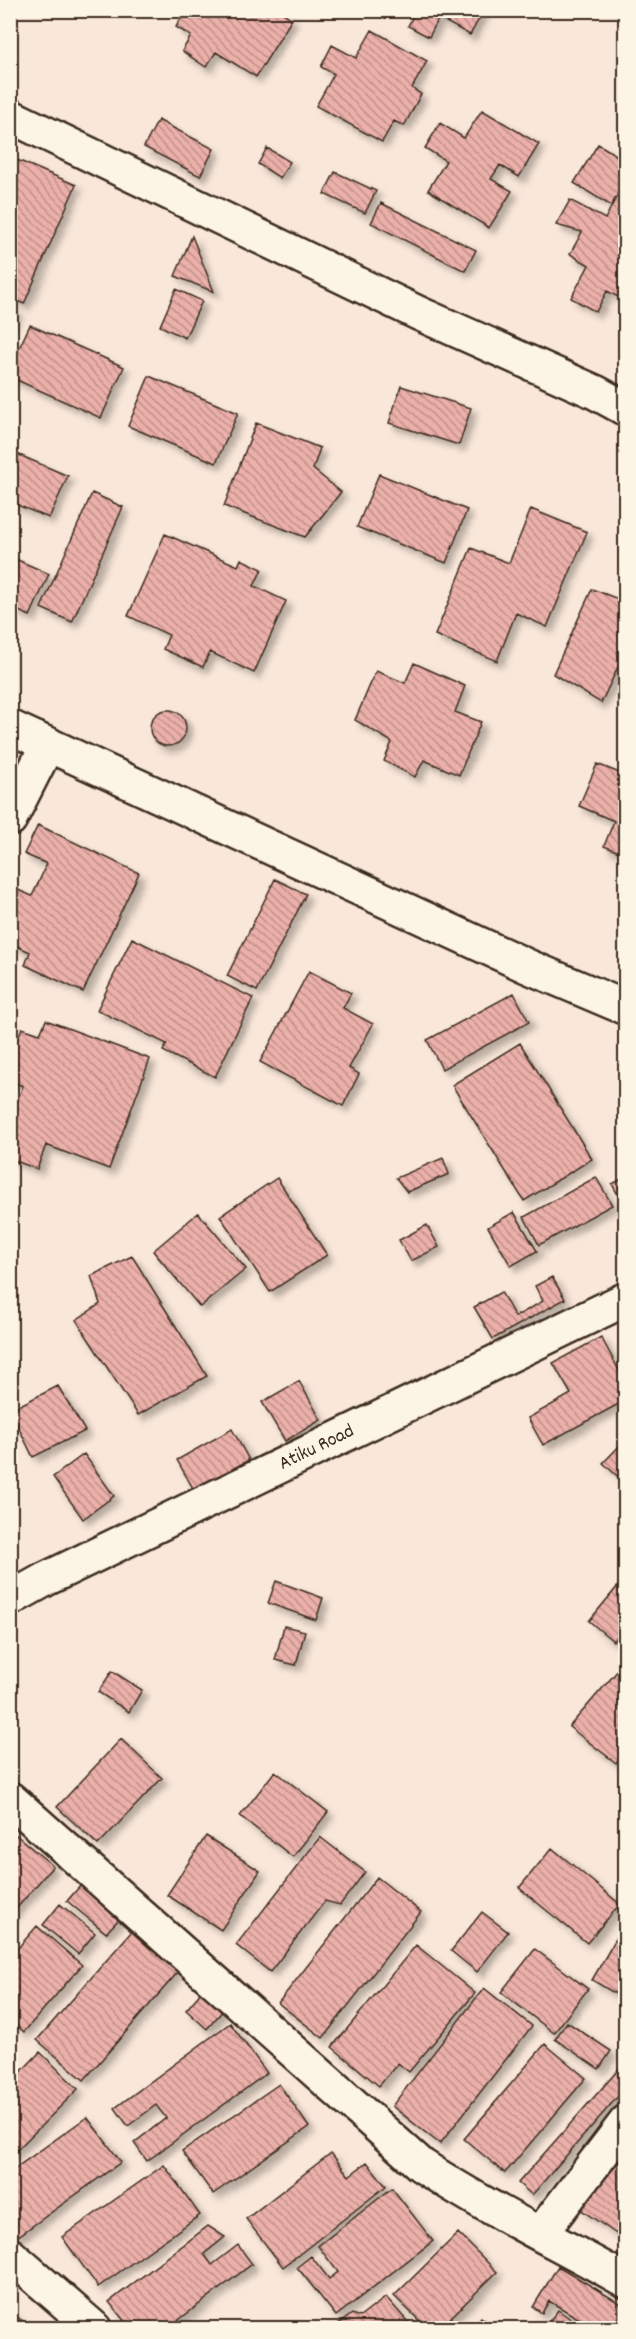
<svg xmlns="http://www.w3.org/2000/svg" width="636" height="2339" viewBox="0 0 636 2339" font-family="Dekko,sans-serif">
<defs>
<pattern id="building-back-hatch" width="6" height="6" patternUnits="userSpaceOnUse" patternTransform="scale(1.5)"><rect width="6" height="6" fill="#ebb0aa"/><path d="M-1 5l2 2M0 0l6 6M5-1l2 2" fill="none" stroke="#c08f8a"/></pattern>
<filter id="shadow"><feDropShadow dx="5.5" dy="5.5" stdDeviation="3" flood-color="#0004"/></filter>
</defs>
<rect width="100%" height="100%" fill="#f9e7d9"/>
<filter id="ink" filterUnits="userSpaceOnUse"><feTurbulence type="fractalNoise" baseFrequency=".0167" numOctaves="2"/><feDisplacementMap in="SourceGraphic" scale="12" xChannelSelector="R" yChannelSelector="G"/><feConvolveMatrix kernelMatrix="1 2 1 2 8 2 1 2 1" color-interpolation-filters="sRGB"/></filter>
<g filter="url(#ink)">
<path fill="url(#building-back-hatch)" stroke="#3b2a1e" stroke-width="1.5" filter="url(#shadow)" d="M186,10h93l13,9 -36,58 -40,-25 -10,15 -24,-16 9,-15 -15,-9z
M416,10h68l-14,25 -31,-17 -10,19 -21,-11z
M372,30l55,31 -15,27 9,6 -17,32 -10,-5 -12,21 -66,-36 18,-32 -13,-7 11,-22 24,13z
M482,110l57,34 -20,33 -19,-12 -9,14 21,12 -23,37 -61,-38 18,-29 -21,-13 15,-25 24,15z
M158,120l56,29 -14,27 -56,-29z
M598,144l28,17v20l-15,25 -37,-23z
M267,148l23,14 -10,16 -22,-14z
M10,157l66,28 -52,119 -14,-6z
M335,172l41,19 -11,22 -41,-19z
M621,188l5,3v110l-19,-10 -11,21 -25,-14 18,-33 -19,-11 12,-22 -26,-7 14,-25 35,19z
M381,203l95,47 -11,21 -94,-48z
M192,236l22,56 -39,-16z
M176,289l26,12 -17,37 -25,-12z
M10,308l7,2 -7,15z
M30,325l94,42 -23,51 -91,-41v-10z
M149,376l89,37 -22,50 -88,-37z
M401,386l70,22 -12,37 -70,-22z
M256,423l64,25 -7,21 28,23 -36,45 -81,-31z
M10,451l58,25 -19,42 -39,-16z
M379,474l88,36 -21,53 -89,-36z
M92,493l31,14 -51,115 -31,-14z
M531,509l56,23 -40,95 -31,-14 -19,48 -62,-26 36,-87 38,15z
M165,534l73,32 3,-7 21,10 -8,17 32,15 -32,72 -44,-21 -7,15 -40,-18 6,-14 -41,-19z
M11,557l38,17 -19,42 -20,-9z
M592,589l34,13v67l-8,-2 -17,36 -48,-29z
M414,663l51,23 -10,26 26,10 -22,53 -35,-15 -9,17 -31,-16 8,-19 -37,-22 21,-49 29,12z
M150 728a18 18 0 1 1 36 0a18 18 0 1 1-36 0Z
M597,764l25,10 4,-7v88l-22,-9 10,-25 -35,-15z
M38,825l101,48 -56,119 -58,-27 5,-13 -20,-9v-43l6,-11 16,7 15,-32 -23,-10z
M275,879l31,15 -49,97 -30,-15z
M132,938l121,60 -38,79 -52,-26 4,-7 -70,-34z
M309,971l42,22 -8,15 30,16 -24,44 10,6 -16,32 -83,-44z
M514,993l15,29 -87,47 -15,-29z
M46,1020l104,39 -41,110 -63,-24 -9,24 -27,-10 3,-25 -3,-15 13,-33 -13,-5v-23l12,-30 18,6z
M520,1043l72,116 -68,42 -72,-116z
M443,1158l6,16 -42,18 -11,-14z
M596,1177l16,28 -73,40 -15,-28z
M626,1177v32l-14,-25z
M277,1178l50,77 -57,37 -50,-76z
M514,1212l23,39 -26,15 -23,-39z
M198,1213l48,56 -46,38 -47,-56z
M427,1225l12,22 -28,14 -12,-21z
M132,1256l75,120 -69,39 -62,-95 24,-16 -9,-28z
M552,1277l13,22 -72,40 -19,-32 27,-15 14,25 28,-16 -8,-15z
M601,1337l20,37 5,-3v29l-83,45 -15,-27 43,-24 -18,-31z
M299,1381l22,39 -36,21 -23,-39z
M58,1386l27,45 -52,26 -23,-47z
M232,1429l17,31 -55,30 -17,-30z
M626,1439v45l-23,-21z
M84,1454l30,42 -31,23 -30,-42z
M623,1580l3,47 -13,14 -24,-20z
M276,1581l47,17 -7,22 -48,-17z
M284,1626l21,5 -9,34 -21,-5z
M626,1661v90l-10,12 -47,-36z
M112,1671l30,19 -13,22 -31,-20z
M121,1739l41,39 -64,67 -41,-38z
M275,1771l53,41 -35,45 -53,-41z
M10,1830l43,36 -43,50z
M206,1836l54,35 -39,59 -54,-35z
M320,1837l45,35 -25,33 -15,-4 -55,71 -34,-27z
M552,1848l68,56 -33,39 -68,-55z
M377,1877l44,35 -98,126 -45,-35z
M81,1885l39,33 -14,15 -39,-32z
M60,1904l35,29 -17,21 -35,-29z
M482,1912l26,20 -31,40 -26,-21z
M37,1926l45,39 -58,67 -14,-12v-63z
M132,1931l46,41 -94,108 -47,-40z
M618,1935l8,4v61l-34,-20z
M416,1945l59,48 -66,79 -11,-9 -19,23 -47,-39z
M535,1949l53,40 -34,44 -53,-41z
M484,1988l48,38 -92,118 -48,-38z
M203,1990l22,18 -18,21 -21,-19z
M567,2022l44,29 -12,18 -44,-30z
M230,2023l37,50 -120,88 -13,-18 32,-25 -10,-13 -28,21 -13,-18z
M545,2044l41,34 -81,95 -41,-34z
M40,2052l38,37 -68,68v-74z
M626,2061v26l-94,108 -14,-12z
M279,2084l30,43 -96,67 -31,-43z
M87,2117l34,45 -104,75 -7,-9v-56z
M626,2144v85l-5,8 -41,-28z
M331,2153l18,23 18,-14 19,24 -103,81 -37,-48z
M164,2165l36,50 -102,72 -36,-50z
M392,2188l41,53 -97,75 -39,-49 14,-11 18,23 9,-7 -20,-26z
M208,2226l17,11 -21,17 8,11 26,-20 14,19 -84,64h-38l-21,-26z
M458,2233l39,39 -57,56h-13l-33,-32z
M558,2266l68,41v15l-4,6h-27l-46,-27 -7,12 -9,-6z
M386,2297l27,31h-80l19,-14 8,3z
M558,2310l25,18h-39z
M10,2312l23,16h-23z
M481,2317l15,11h-24z"/>
<g fill="none" stroke-linecap="round" stroke-linejoin="round">
<g stroke="#3b2a1e" stroke-width="38">
<g id="minor">
<path d="M10,116l408,197 177,79 31,17"/>
<path d="M10,727l517,239 99,42"/>
<path d="M10,819l38,-75"/>
<path id="s1" d="M10,1599l36,-20 580,-280"/>
<path d="M10,1799l411,366c65,43 136,77 205,116"/>
<path d="M541,2233l85,-111"/>
<path d="M10,2255l84,73"/>
</g>
</g>
<use href="#minor" stroke="#fcf5e5" stroke-width="33"/>
</g>
</g>
<g text-anchor="middle" dominant-baseline="central" stroke-width="6" stroke-linejoin="round" paint-order="stroke">
<g font-size="20" fill="#3b2a1e" stroke="#fcf5e5">
<text stroke="none"><textPath href="#s1" startOffset="342">Atiku Road</textPath></text>
</g>
</g>
<rect width="636" height="2339" fill="none" stroke="#fcf5e5" stroke-width="36"/>
<rect x="18" y="18" width="600" height="2303" fill="none" stroke="#3b2a1e" stroke-width="2" filter="url(#ink)"/>
</svg>
